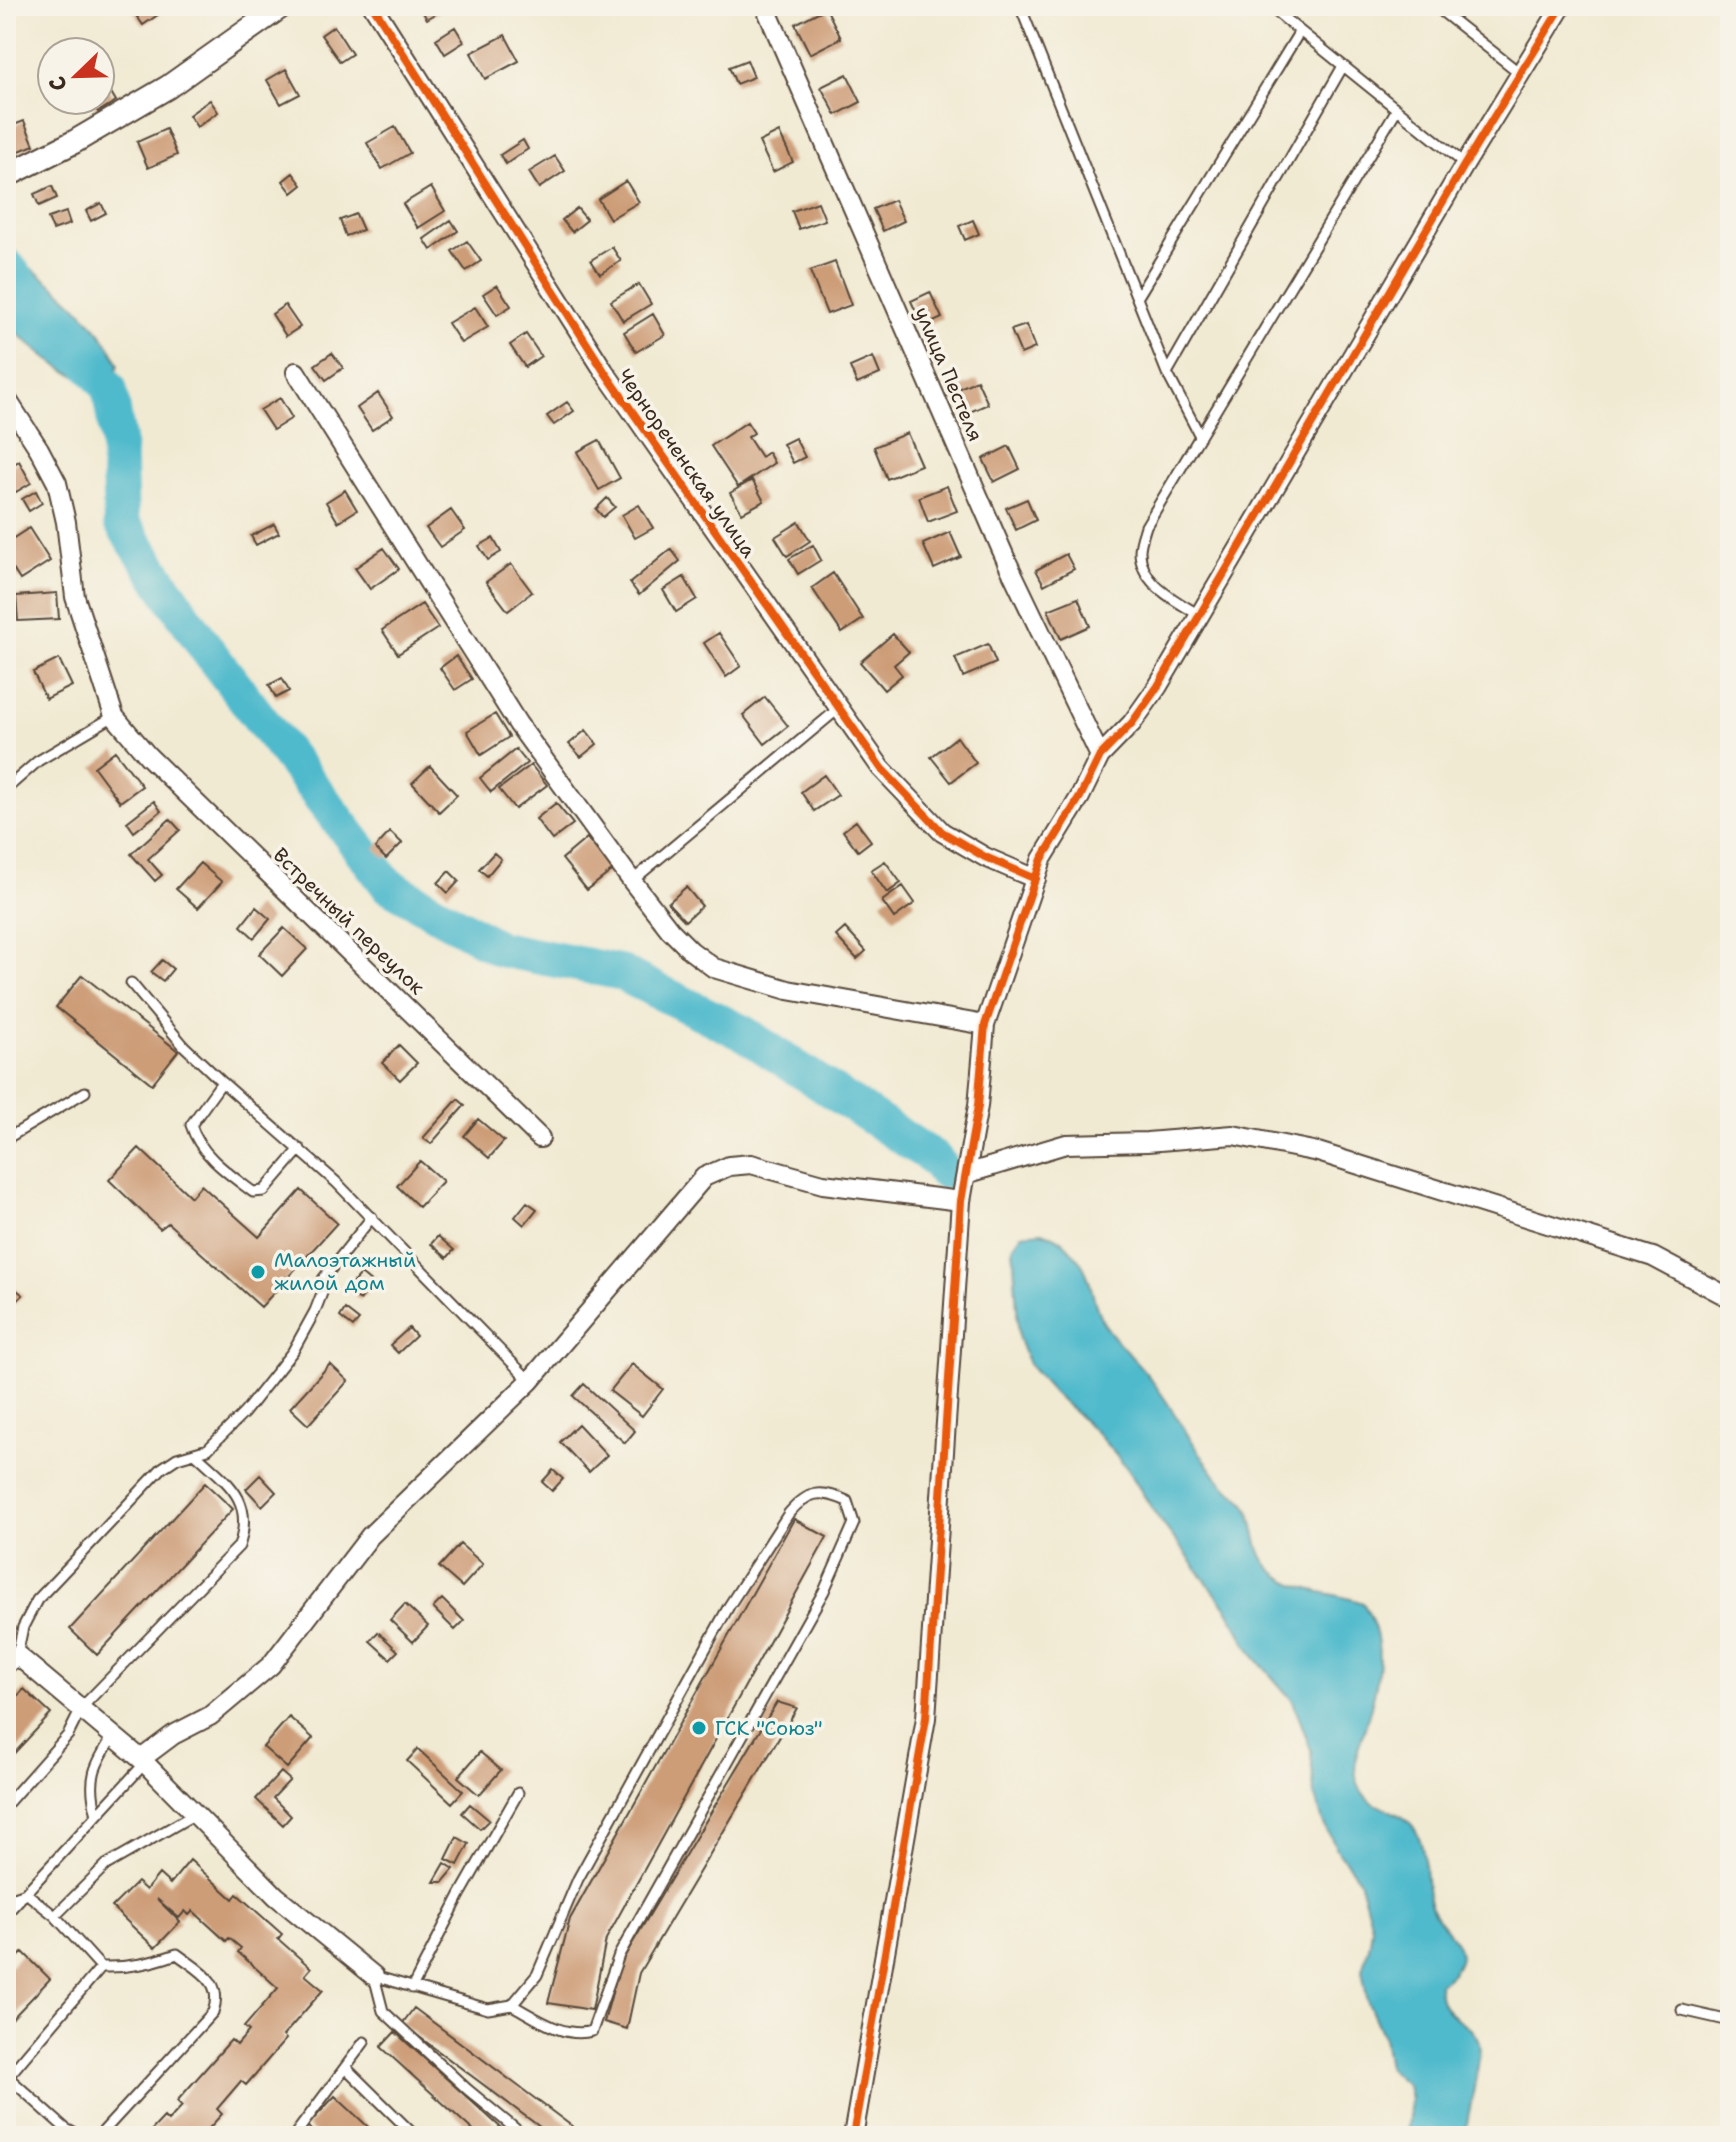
<svg xmlns="http://www.w3.org/2000/svg" width="1736" height="2142" viewBox="0 0 1736 2142" font-family="'Shantell Sans',sans-serif">
<rect width="100%" height="100%" fill="#f7f3e8"/>
<filter id="ink" filterUnits="userSpaceOnUse"><feTurbulence type="fractalNoise" baseFrequency=".0125" numOctaves="2"/><feDisplacementMap in="SourceGraphic" scale="16" xChannelSelector="R" yChannelSelector="G"/><feConvolveMatrix kernelMatrix="1 2 1 2 8 2 1 2 1" color-interpolation-filters="sRGB"/></filter>
<filter id="wash" filterUnits="userSpaceOnUse"><feTurbulence type="fractalNoise" baseFrequency=".006" numOctaves="4" result="noise"/><feDisplacementMap in="SourceGraphic" scale="32" xChannelSelector="R" yChannelSelector="G"/><feGaussianBlur stdDeviation="1.8" result="paint"/><feColorMatrix in="noise" values="0 0 0 0 0 0 0 0 0 0 0 0 0 0 0 0 0 1.4 0 .05"/><feComposite in="paint" operator="in"/></filter>
<g filter="url(#wash)">
<rect width="100%" height="100%" fill="#f1ead3"/>
<path fill="#50bacc" stroke="#467275" stroke-width="2" d="M6,250c42,30 92,66 113,115l-4,8 -18,11c-41,-13 -59,-34 -91,-60z
M1042,1232c21,6 23,11 37,28 14,18 12,42 24,62 13,20 32,37 47,56 26,34 45,73 72,105 6,7 14,10 19,16 18,19 11,47 27,66 23,28 64,26 95,38 25,40 16,75 4,118 -6,22 -18,42 -8,65 10,24 34,21 49,35 23,20 13,63 24,88 7,17 33,32 27,52 -3,10 -11,17 -20,22 0,41 30,31 40,60 4,12 -12,74 -14,93h-58l4,-37 -4,-14 -19,-17 -5,-31 -15,-34 -6,-33 8,-27 2,-17 -13,-47 -21,-28 -15,-29 -9,-29 -3,-43 -18,-49 -40,-46 -25,-45 -74,-98 -27,-44 -30,-35 -42,-39 -26,-29 -10,-26 -6,-92 9,-13z"/>
<g fill="none" stroke-linecap="round" stroke-linejoin="round">
<path stroke="#50bacc" stroke-width="36" d="M6,265l103,123 9,51 3,83 87,129 180,234 112,64 119,23 126,62 189,124 10,13"/>
</g>
<g id="blocks">
<path fill="#cd9d78" d="M130,6h37l1,2 -25,17z
M419,6h30l-22,13z
M826,8l15,30 -31,16 -15,-30z
M334,26l18,28 -12,8 -19,-27z
M455,27l9,15 -19,12 -9,-15z
M505,35l14,26 -34,18 -14,-26z
M747,60l7,17 -18,7 -7,-17z
M286,69l14,25 -19,10 -14,-24z
M847,74l14,28 -25,13 -15,-28z
M103,79l13,22 -18,11 -8,-12h10v-19z
M210,100l8,12 -21,15 -8,-12z
M24,121l10,24 -17,7 -11,-24z
M395,127l15,26 -28,16 -15,-26z
M166,129l11,26 -29,13 -11,-26z
M779,132l14,30 -20,10 -14,-30z
M523,140l5,9 -22,15 -6,-9z
M555,156l10,15 -26,17 -10,-16z
M293,173l9,12 -10,8 -9,-12z
M626,181l13,21 -29,17 -12,-20z
M52,186l5,12 -18,8 -5,-12z
M431,187l14,24 -27,17 -15,-24z
M894,200l10,21 -21,10 -10,-22z
M818,202l7,18 -26,9 -7,-18z
M101,203l5,10 -15,8 -5,-10z
M577,208l10,12 -15,12 -10,-12z
M66,212l4,12 -17,6 -5,-12z
M356,214l7,16 -17,6 -6,-16z
M451,220l7,11 -27,19 -7,-11z
M973,220l6,14 -14,6 -6,-14z
M467,241l14,20 -15,10 -14,-20z
M612,247l9,14 -21,13 -9,-14z
M835,262l16,43 -24,9 -17,-43z
M639,284l12,20 -28,17 -12,-20z
M497,285l14,21 -14,9 -14,-21z
M930,292l12,26 -19,9 -12,-26z
M285,305l15,22 -14,9 -14,-22z
M475,307l13,20 -27,16 -13,-20z
M653,314l12,21 -29,17 -12,-20z
M1026,325l9,23 -14,6 -10,-24z
M526,334l15,22 -16,11 -15,-22z
M332,353l11,15 -17,12 -11,-15z
M873,357l7,17 -23,10 -7,-17z
M977,380l11,24 -25,11 -10,-24z
M378,393l15,23 -21,14 -15,-22z
M280,398l12,20 -19,12 -13,-20z
M567,402l7,9 -20,14 -7,-9z
M747,422l7,11 -6,4 13,20 7,-5 6,11 -36,24 -27,-41z
M907,433l14,32 -34,14 -13,-32z
M795,438l10,19 -12,6 -10,-19z
M599,440l21,38 -21,12 -22,-38z
M1009,446l11,23 -26,13 -11,-23z
M19,461l12,22 -17,10 -8,-15v-10z
M752,480l12,21 -22,12 -12,-20z
M947,486l10,25 -29,11 -9,-25z
M345,490l12,20 -19,12 -12,-20z
M36,491l6,12 -13,8 -7,-12z
M607,498l8,9 -12,10 -7,-8z
M1027,499l9,21 -20,10 -10,-22z
M639,505l14,23 -18,10 -13,-23z
M451,510l14,20 -25,17 -14,-19z
M799,522l11,19 -23,15 -12,-19z
M274,524l5,9 -23,12 -5,-9z
M29,528l21,33 -30,19 -14,-22v-15z
M950,532l11,25 -27,12 -11,-25z
M493,538l8,14 -13,8 -9,-14z
M813,545l8,15 -23,14 -9,-15z
M384,548l15,21 -29,20 -15,-21z
M671,549l9,12 -41,34 -9,-12z
M1066,554l8,15 -30,16 -8,-15z
M511,564l21,28 -24,19 -22,-29z
M833,573l30,46 -21,14 -30,-45z
M684,577l13,22 -21,13 -13,-22z
M57,593l2,26 -41,2 -2,-25z
M1078,598l12,28 -29,13 -13,-29z
M422,604l16,24 -40,26 -16,-24z
M719,633l22,33 -15,11 -22,-34z
M893,634l16,18 -15,13 8,10 -18,15 -24,-28z
M988,644l8,19 -33,14 -8,-19z
M456,656l16,23 -17,11 -15,-22z
M59,659l13,27 -26,13 -13,-27z
M282,678l7,13 -13,7 -7,-13z
M765,697l23,29 -23,18 -22,-29z
M495,714l14,23 -28,18 -14,-24z
M586,730l11,14 -16,13 -12,-13z
M957,737l19,26 -25,19 -20,-25z
M516,749l11,14 -36,29 -11,-14z
M115,751l27,35 -22,16 -26,-35z
M531,765l16,20 -32,24 -16,-20z
M430,766l27,29 -18,17 -27,-29z
M824,775l14,20 -24,16 -13,-19z
M154,801l7,10 -27,21 -7,-10z
M556,803l17,21 -21,16 -16,-21z
M170,819l10,11 -32,29 14,16 -7,6 -24,-27z
M856,821l15,20 -13,10 -15,-20z
M390,832l12,11 -16,16 -11,-11z
M587,838l26,32 -26,20 -25,-31z
M494,853l7,6 -14,17 -8,-7z
M885,861l16,22 -14,10 -16,-23z
M200,863l22,19 -24,26 -22,-19z
M449,871l10,10 -11,12 -10,-10z
M903,886l12,17 -21,15 -12,-17z
M686,887l16,19 -17,15 -17,-18z
M256,907l14,12 -16,19 -13,-12z
M284,928l23,21 -25,27 -23,-22z
M845,928l21,23 -9,8 -21,-23z
M162,960l11,9 -10,12 -12,-9z
M82,975l96,76 -26,33 -96,-77z
M399,1045l18,18 -17,17 -18,-17z
M458,1099l7,6 -34,39 -8,-6z
M478,1119l26,22 -15,17 -25,-22z
M139,1148l52,49 10,-12 58,52 42,-47 36,33 -76,84 -93,-84 -8,6 -51,-49z
M420,1161l23,20 -24,26 -22,-21z
M527,1202l10,7 -13,16 -9,-8z
M438,1236l16,14 -7,8 -16,-14z
M361,1274l12,10 -13,16 -13,-11z
M6,1281l17,14 -17,17z
M345,1309l14,11 -6,7 -13,-10z
M409,1328l7,8 -18,17 -8,-8z
M330,1364l18,17 -40,44 -18,-17z
M632,1364l31,25 -21,27 -32,-25z
M584,1384l51,47 -10,12 -52,-47z
M578,1424l29,31 -18,17 -29,-30z
M553,1470l10,9 -11,12 -10,-9z
M260,1475l16,17 -14,14 -16,-17z
M205,1483l28,26 -136,146 -27,-26z
M794,1519l33,18 -221,402 -14,71 -44,-7 22,-84z
M460,1544l23,20 -21,23 -23,-20z
M442,1599l22,22 -9,9 -22,-22z
M405,1604l23,22 -15,16 -23,-22z
M378,1632l20,19 -8,8 -20,-18z
M24,1689l27,25 -45,48v-53z
M777,1702l20,6 -158,265 -12,56 -23,-7 16,-58z
M289,1717l24,21 -26,30 -24,-21z
M418,1749l45,42 -11,12 -45,-42z
M480,1752l21,18 -22,25 -21,-18z
M281,1772l9,8 -17,18 18,18 -8,9 -27,-26z
M470,1804l19,16 -9,9 -18,-16z
M457,1837l12,7 -11,21 -12,-6z
M190,1860l43,39 4,-5 45,40 -4,5 33,29 -6,7 18,15 -40,46 3,3 -40,46 -5,-4 -24,28 5,5 -20,22h-56l18,-19 4,4 14,-15 -5,-5 54,-61 6,5 12,-14 -5,-4 34,-39 -40,-36 3,-4 -12,-10 -3,3 -33,-30 -4,4 -4,-4 -6,7 -22,-19 23,23 -25,26 -43,-41 25,-25 9,8 13,-16 11,10z
M445,1863l9,6 -11,13h-9z
M23,1952l27,27 -44,46v-55z
M414,2008l171,128h-33l-150,-112z
M395,2032l115,104h-31l-98,-89z
M335,2096l43,40h-60l-11,-10z"/>
</g>
</g>
<g filter="url(#ink)">
<use href="#blocks" fill-opacity="0" stroke="#564739" stroke-width="2"/>
<g fill="none" stroke-linecap="round" stroke-linejoin="round">
<g stroke="#564739" stroke-width="13">
<path id="service" d="M1020,6l147,367 33,63
M1269,6l196,158
M1435,6l86,68
M1137,298l163,-267
M1167,373l176,-307
M1199,615c-24,-15 -59,-31 -59,-64 0,-8 4,-18 6,-25l251,-417
M6,789l32,-28 76,-45
M632,881l206,-172
M131,983l53,63 38,36 114,100 194,199
M222,1082l-31,43c9,30 38,49 62,67l11,-1 36,-42
M6,1139l79,-47
M17,1655l6,-28 14,-27 59,-62 66,-70 15,-10 31,-9 36,-36 49,-62 22,-40 7,-18 1,-14 49,-62
M6,1805l62,-70 14,-28 157,-161c16,-47 -12,-63 -43,-92
M97,1815c-10,-36 -3,-50 17,-80
M6,1900l20,-7 29,23
M6,1914l139,-151
M374,1976l114,33 24,-4 25,-30 41,-96 151,-273 60,-93c19,-22 31,-24 58,-12l7,22 -30,68 -205,364 -27,76c-28,8 -56,-13 -80,-26
M374,1976l9,35 84,78 57,47
M412,1988l48,-93 58,-102
M1682,2010l48,11
M347,2069l68,67
M8,2077l58,52 14,7
M6,2079l95,-112 -46,-51 51,-51 89,-51
M99,2136l114,-124c11,-31 -14,-41 -36,-58 -26,9 -48,14 -76,13
M294,2136l70,-94"/>
</g>
<g stroke="#564739" stroke-width="22">
<path id="minor" d="M373,6l231,365 277,397 61,64 43,25 51,22
M765,6l242,556 93,194
M296,372l222,352 114,157 38,49 21,21 23,17 74,22 197,35
M6,398l33,51 18,34 9,39 9,75 39,119 34,40 392,382
M966,1174l100,-30 81,-2 86,-7 85,17 335,105 77,41
M6,1664l11,-9 124,104 135,137 98,80
M141,1759l32,-24 37,-19 61,-51 99,-129 160,-155 174,-204 25,-11 22,-2 72,20 138,17
M853,2136l73,-418 35,-517 17,-95 7,-81 57,-166 38,-62 20,-41 32,-33 26,-37 307,-522 97,-158"/>
</g>
<g stroke="#564739" stroke-width="26">
<path id="tertiary" d="M6,176l68,-34 94,-55 114,-81"/>
</g>
<use href="#service" stroke="#fff" stroke-width="9"/>
<use href="#minor" stroke="#fff" stroke-width="18"/>
<use href="#tertiary" stroke="#fff" stroke-width="22"/>
<g stroke="#f7f3e8" stroke-width="13">
<path id="cycleway" d="M373,6l231,365 277,397 61,64 43,25 51,22
M853,2136l73,-418 35,-517 17,-95 7,-81 57,-166 38,-62 20,-41 32,-33 26,-37 307,-522 97,-158"/>
</g>
<use href="#cycleway" stroke="#e8590c" stroke-width="8"/>
</g>
</g>
<g fill="#0f9aa8" stroke="#f7f3e8" stroke-width="3">
<circle cx="258" cy="1272" r="8"/>
<circle cx="699" cy="1728" r="8"/>
</g>
<g text-anchor="middle" dominant-baseline="central" stroke-width="7" stroke-linejoin="round" paint-order="stroke">
<g font-size="20" fill="#3b2a1e" stroke="#f7f3e8">
<text transform="translate(949 374) rotate(67)">улица Пестеля</text>
<text transform="translate(687 463) rotate(55)">Чернореченская улица</text>
<text transform="translate(349 921) rotate(44)">Встречный переулок</text>
</g>
<g font-size="20" fill="#0d838f" stroke="#f7f3e8" text-anchor="start">
<text x="274" y="1260">Малоэтажный<tspan x="274" dy="23">жилой дом</tspan></text>
<text x="715" y="1728">ГСК "Союз"</text>
</g>
</g>
<rect width="1736" height="2142" fill="none" stroke="#f7f3e8" stroke-width="32"/>
<g transform="translate(76 76) rotate(247)"><circle r="38" fill="#f7f3e8" stroke="#aca397" stroke-width="2"/>
<path d="M0-6L14 30L0 20L-14 30Z" fill="#c8321e"/>
<text y="-12" font-size="22" font-weight="bold" text-anchor="middle" fill="#3b2a1e">С</text>
</g>
</svg>
